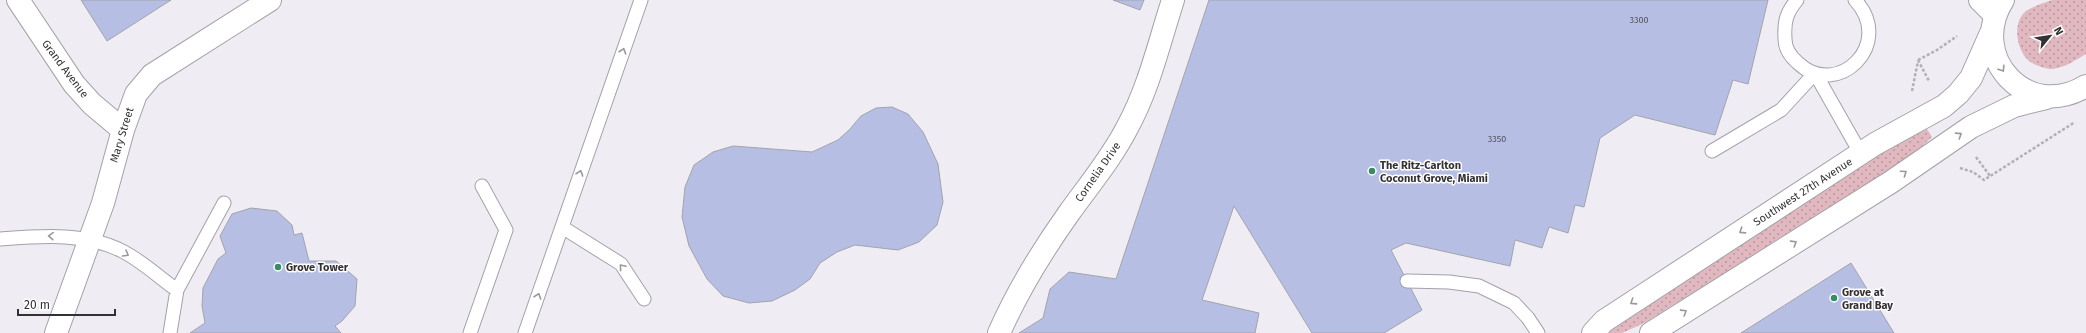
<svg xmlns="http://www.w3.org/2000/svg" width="2086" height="333" viewBox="0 0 2086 333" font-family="'Fira Sans',sans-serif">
<defs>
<pattern id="grass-dots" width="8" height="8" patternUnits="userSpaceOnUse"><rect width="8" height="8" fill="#e1b8c0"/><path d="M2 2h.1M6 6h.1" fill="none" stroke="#b7969d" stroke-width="1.8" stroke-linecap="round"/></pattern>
</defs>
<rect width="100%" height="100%" fill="#efecf4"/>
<path fill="url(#grass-dots)" d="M2052,0h34v54c-10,6 -22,14 -34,15 -6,0 -18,-4 -23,-8 -13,-11 -17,-39 -3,-50 8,-5 17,-8 26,-11z
M1927,129l5,8 -21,19 -27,18 -242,150 -20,9h-15l263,-173 39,-23z"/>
<path fill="#b6bee4" stroke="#a2a4ab" d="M81,0h90l-64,41z
M1113,0h31l-4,10z
M1209,0h559l-20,84 -15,-4 -18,55 -80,-20 -35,23 -16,69 -9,-2 -7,28 -19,-6 -7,21 -27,-8 -5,26 -104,-23 -15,7 31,60 -38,23h-72l-78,-127 -32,94 57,13 -4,20h-236l24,-15 7,-29 19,-17 47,7z
M892,107l16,7 15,18 15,32 5,38 -6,23 -18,17 -21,8 -43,-5 -18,7 -17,11 -10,16 -15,11 -23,11 -23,2 -26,-7 -16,-17 -18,-33 -7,-29 3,-30 9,-22 19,-13 20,-6 79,6 26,-12 12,-11 11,-13 15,-8z
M251,208l26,3 15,14 2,10 8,-2 7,28h27l21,18 -2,27 -13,15 -7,5 6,7h-151l15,-10 -3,-17 1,-18 15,-29 8,-6 -6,-17 12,-22z
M1851,263l43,70h-153z"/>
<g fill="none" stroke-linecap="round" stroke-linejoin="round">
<g stroke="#a4a1a8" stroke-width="15">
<path id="service" d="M1797,0c-11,13 -13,22 -12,39 0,9 6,18 13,24 39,37 98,-19 57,-63
M1712,151l69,-41 34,-37 46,81
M562,227l59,37 23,35
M0,239c41,-3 87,-7 124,13 19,10 36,26 53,38l-7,43
M1407,281l42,1 30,4 35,17 14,15 10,15
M177,290l47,-87
M470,333l36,-103 -24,-44
M525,333l116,-333"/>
</g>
<g stroke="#a4a1a8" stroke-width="24">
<path id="minor" d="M999,333c19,-43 43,-82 70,-120 20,-28 42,-54 58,-85 22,-40 32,-85 46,-128"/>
</g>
<g stroke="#a4a1a8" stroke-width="24">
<path id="tertiary" d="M18,0l56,84 18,20 31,26
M1980,0l15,15
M56,333l47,-130 20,-73 13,-36 16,-19 118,-75"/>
</g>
<g stroke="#a4a1a8" stroke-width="24">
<path id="secondary" d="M2003,0c-36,57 24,122 83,86
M1593,333l11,-12 271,-177 69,-38 14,-12 13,-16 20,-45
M1651,333l240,-151 80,-55 43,-21 32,-8"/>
</g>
<path stroke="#b2afb6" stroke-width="2.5" stroke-dasharray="3 2" stroke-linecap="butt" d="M1918,60l11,21
M1918,60l19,-10 20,-14
M1912,91l6,-30
M1976,157l14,19
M1960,168l13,4 11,8 91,-58"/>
<use href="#service" stroke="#fff" stroke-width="13"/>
<use href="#minor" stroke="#fff" stroke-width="22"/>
<use href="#tertiary" stroke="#fff" stroke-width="22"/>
<use href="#secondary" stroke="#fff" stroke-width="22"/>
</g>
<defs><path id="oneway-chevron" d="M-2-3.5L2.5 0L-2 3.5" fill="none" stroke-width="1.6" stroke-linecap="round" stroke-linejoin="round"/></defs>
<g stroke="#99989a">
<use href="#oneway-chevron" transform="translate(623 51) rotate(-71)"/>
<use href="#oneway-chevron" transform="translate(2002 69) rotate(57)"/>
<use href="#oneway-chevron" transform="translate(1959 135) rotate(-33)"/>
<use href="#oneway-chevron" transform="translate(580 173) rotate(-71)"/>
<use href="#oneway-chevron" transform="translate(1904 173) rotate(-35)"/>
<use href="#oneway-chevron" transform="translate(1742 231) rotate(147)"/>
<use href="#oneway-chevron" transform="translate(51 236) rotate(-176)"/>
<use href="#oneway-chevron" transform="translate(1794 243) rotate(-32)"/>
<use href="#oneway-chevron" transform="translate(126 254) rotate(30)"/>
<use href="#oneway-chevron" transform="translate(622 267) rotate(-130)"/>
<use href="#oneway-chevron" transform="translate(538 296) rotate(-71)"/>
<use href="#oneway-chevron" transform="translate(1633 302) rotate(147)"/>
<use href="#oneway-chevron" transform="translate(1684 312) rotate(-32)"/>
</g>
<g fill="#378d60" stroke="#fff" stroke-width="1.5">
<circle cx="1372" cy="171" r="4"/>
<circle cx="278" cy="267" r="4"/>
<circle cx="1834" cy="298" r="4"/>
</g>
<g text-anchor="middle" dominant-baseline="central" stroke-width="3" stroke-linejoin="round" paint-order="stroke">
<g font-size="9" fill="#545460">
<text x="1639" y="20">3300</text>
<text x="1497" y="139">3350</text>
</g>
<g font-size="11" fill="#333134" stroke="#fff">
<text transform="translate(65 69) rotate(53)">Grand Avenue</text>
<text transform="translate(122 135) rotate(-73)">Mary Street</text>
<text transform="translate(1098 172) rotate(-55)">Cornelia Drive</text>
<text transform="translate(1803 192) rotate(-33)">Southwest 27th Avenue</text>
</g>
<g font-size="11" font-weight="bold" fill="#333134" stroke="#fff" text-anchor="start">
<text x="1380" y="165">The Ritz-Carlton<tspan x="1380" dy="13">Coconut Grove, Miami</tspan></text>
<text x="286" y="267">Grove Tower</text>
<text x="1842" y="292">Grove at<tspan x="1842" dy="13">Grand Bay</tspan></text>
</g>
</g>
<g transform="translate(2050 36) rotate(60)" stroke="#ffffff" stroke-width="3" paint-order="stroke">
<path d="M0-3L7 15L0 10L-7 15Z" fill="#333134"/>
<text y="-6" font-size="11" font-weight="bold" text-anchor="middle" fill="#333134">N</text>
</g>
<path d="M18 309v6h97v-6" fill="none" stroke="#333134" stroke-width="2"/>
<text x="24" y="309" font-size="12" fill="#333134" stroke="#ffffff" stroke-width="3" paint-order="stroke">20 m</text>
</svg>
